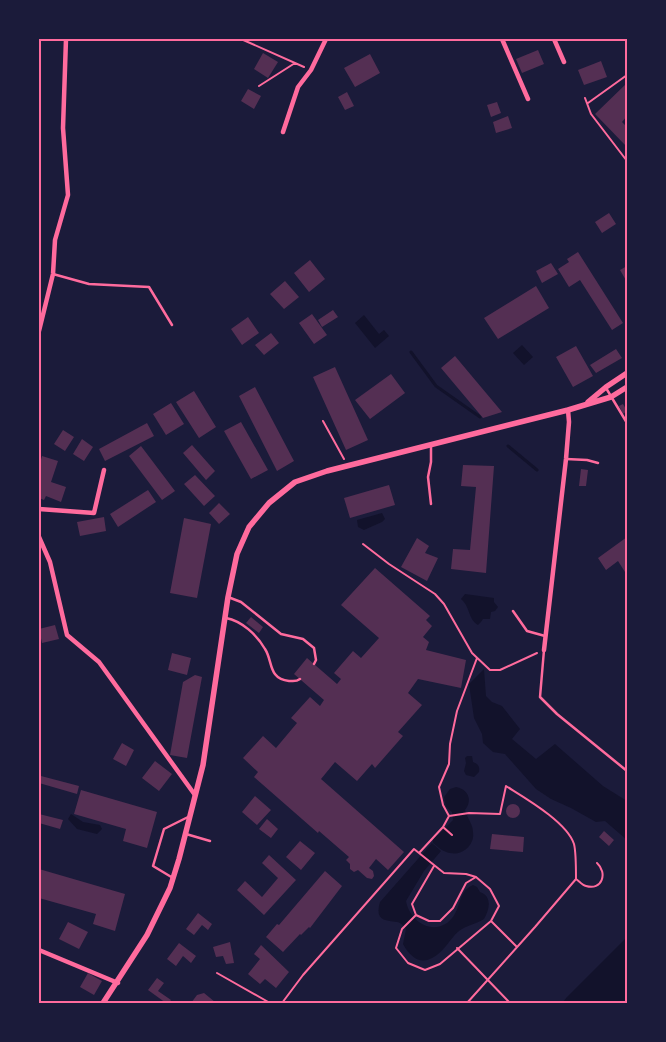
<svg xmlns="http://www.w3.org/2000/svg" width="666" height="1042" viewBox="0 0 666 1042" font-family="Montserrat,sans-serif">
<rect width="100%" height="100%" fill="#1b1b3a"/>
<path fill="#12122b" d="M364,315l15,19 5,-4 5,6 -14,12 -20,-25z
M522,345l11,12 -9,8 -11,-12z
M382,513l3,6 -3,3 -18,8 -6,-3 -1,-7z
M465,594l29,4v4l4,5 -3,4 -4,1 -1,7h-7l-2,3 -3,3c-10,-6 -8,-19 -17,-26z
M484,669l2,27 6,6 10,4 18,23 -8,10 24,20 19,-15 48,42 24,15v39l-22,-19 -9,1 -25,-14 -20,-9 -15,-10 -31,-35 -12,-2 -10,-9 -1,-9 -8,-16 -5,-34z
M467,756h5l1,6c5,2 7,4 6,10l-5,5 -8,-2 -2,-4 2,-8 -1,-5z
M456,787c12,2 17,13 9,23 2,8 8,14 8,22 2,13 -11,24 -23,21 -7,-1 -12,-6 -17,-10v-5l3,-3h2l15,-15 -1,-8 -6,-5 -2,-10 6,-8z
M71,814l12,8 17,3 2,4 -5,5 -20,-5 -9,-10z
M432,843l9,8 -17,20 -18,30c3,18 23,34 41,22 16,-12 9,-31 26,-38l4,2 3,5c12,4 10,17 4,27 -8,5 -17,6 -25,12 -5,4 -9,10 -13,15 -16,19 -31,20 -43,-2l3,-15c-2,-3 -6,-7 -9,-7 -14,-2 -22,-2 -17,-20z
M627,937v66h-65l5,-6z"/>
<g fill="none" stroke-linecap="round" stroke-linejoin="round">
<path stroke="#12122b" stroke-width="3" d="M411,352l25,34 44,31
M508,446l29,24"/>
</g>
<path fill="#542f53" d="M538,50l6,14 -22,9 -6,-14z
M263,53l15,9 -10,16 -14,-9z
M370,54l10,19 -25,14 -11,-19z
M601,61l6,16 -23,8 -6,-15z
M627,83v33l-5,6 5,5v20l-32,-33z
M248,89l13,7 -7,13 -13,-8z
M347,92l7,14 -9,4 -7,-13z
M497,102l4,11 -10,4 -4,-12z
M508,116l4,12 -16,5 -3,-11z
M609,213l7,11 -14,9 -7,-11z
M578,252l45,71 -11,7 -32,-50 -11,7 -11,-18 11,-7 -2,-3z
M310,260l15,19 -16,13 -15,-19z
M551,263l7,11 -16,9 -6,-12z
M627,266v16l-7,-12z
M285,281l14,16 -15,12 -14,-15z
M536,286l13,22 -51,31 -14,-21z
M333,310l5,7 -16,10 -4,-7z
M312,314l15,21 -13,9 -15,-21z
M248,317l11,16 -17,12 -11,-16z
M271,333l8,10 -15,12 -9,-10z
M576,346l17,30 -20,11 -17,-30z
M616,349l6,9 -26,15 -6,-8z
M455,356l47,56 -19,6 -42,-50z
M335,367l33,73 -22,10 -33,-73z
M391,374l14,19 -35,26 -15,-19z
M255,387l39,74 -17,10 -38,-75z
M194,391l22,36 -17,11 -23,-36z
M171,403l13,21 -18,11 -13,-21z
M623,404l4,7 -4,3 -4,-8z
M241,422l27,48 -17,9 -27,-48z
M147,423l7,13 -49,25 -6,-12z
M63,430l11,7 -9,14 -11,-7z
M82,439l11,8 -9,14 -11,-7z
M192,445l23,26 -9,9 -23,-27z
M141,446l34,45 -13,9 -33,-44z
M42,456l16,5 -7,21 15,5 -5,15 -15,-6 -2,4 -5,-2v-32z
M463,465l31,1 -8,107 -35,-4 2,-20 17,1 6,-63 -15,-1z
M581,469l7,1 -2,16h-7z
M195,475l20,21 -11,10 -20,-22z
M389,485l6,20 -45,13 -6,-20z
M148,490l8,12 -38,25 -8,-13z
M219,503l11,11 -11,10 -10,-11z
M104,517l2,14 -26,5 -3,-14z
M184,518l27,6 -14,74 -27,-5z
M627,537v34l-2,1 -7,-11 -12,9 -8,-12z
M417,538l12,8 -4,7 13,5 -11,23 -26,-14z
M375,568l55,48 -4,4 6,6 -9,11 6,5 -3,8 40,10 -5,28 -43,-9 -10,14 14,12 -24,27 5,4 -28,32 -3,-4 -15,17 -22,-19 -14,17 83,73 -16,18 -12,-11 -7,9 4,3 1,5 -2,3 -5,-1 -9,-8 -4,2 -4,-3v-5l-4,-4 3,-3 -30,-26 -1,2 -64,-56 4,-5 -15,-14 20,-22 13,12 21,-25 -6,-5 19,-21 10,9 4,-6 -30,-26 13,-16 30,26 4,-5 -7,-6 19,-22 8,7 18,-20 -38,-33z
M251,617l12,10 -4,6 -13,-10z
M55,625l4,14 -17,4 -3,-14z
M172,653l19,5 -4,17 -19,-5z
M195,675l7,2 -15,81 -17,-3 13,-73z
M122,743l12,7 -8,16 -13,-7z
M155,761l17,13 -13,17 -17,-13z
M41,776l38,10 -2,8 -38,-11z
M81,790l76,22 -10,36 -24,-7 3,-12 -52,-15z
M255,796l16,14 -14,15 -15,-13z
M506 811a7 7 0 1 1 14 0a7 7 0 1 1-14 0Z
M39,814l24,6 -3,9 -21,-6z
M267,819l11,10 -7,9 -12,-9z
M604,831l10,9 -5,6 -10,-9z
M492,834l32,3 -1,15 -33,-3z
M300,841l15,12 -14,17 -15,-13z
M269,855l27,25 -32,35 -27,-25 8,-9 17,16 16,-19 -16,-15z
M39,869l86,25 -10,37 -22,-7 3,-10 -57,-16z
M325,871l17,15 -32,42 -1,-1 -8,8 -1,-1 -17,18 -17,-15 11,-13 2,1z
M198,913l14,11 -4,6 -6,-5 -8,10 -8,-6z
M68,922l20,10 -9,17 -20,-10z
M230,942l4,21 -8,1 -3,-8 -7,1 -3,-10z
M179,943l17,13 -5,7 -8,-7 -7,10 -9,-7z
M261,945l28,27 -13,16 -11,-9 -5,5 -12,-10 12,-15 -6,-5z
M88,973l14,8 -8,14 -14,-8z
M157,978l7,5 -6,8 13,9 -2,3h-3l-18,-13z
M204,993l11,9 -1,1h-23l6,-8z"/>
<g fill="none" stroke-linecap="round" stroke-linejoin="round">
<path stroke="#ff6b9d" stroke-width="2" d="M241,39l63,28
M259,86l36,-23
M585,98l6,16 36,47
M588,103l39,-28
M323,421l21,38
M363,544l26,20 46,30 9,10 28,49 18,17h10l37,-17
M449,816l20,-3 31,1 6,-28c19,12 61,36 68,58 2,8 2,26 2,35l-41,48 -68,76
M449,816l-6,-11 -4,-18 10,-23 1,-20 7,-33 20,-53
M443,827l9,8
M419,853l24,-26 6,-11
M576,879c3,2 6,6 10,7 16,5 22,-13 11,-23
M416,915l-14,14 -6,19 12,15 17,7 15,-6 51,-43 8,-15 -9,-17 -14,-12 -10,6 -13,25 -13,13h-11l-13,-6 -4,-11 22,-38
M491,921l26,26
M457,948l53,55
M217,973l53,30
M282,1003l21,-28 111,-126 30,24 22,1 10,3"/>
<path stroke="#ff6b9d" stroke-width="2.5" d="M53,274l36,10 60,3 23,38
M606,388l21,35
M566,459l21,1 11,3
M431,504l-3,-27 3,-15v-16
M228,597l13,5 40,32 22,5 11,9 2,12 -2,4
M513,611l14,20 18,5
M226,618c16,3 31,17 39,31 8,12 3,30 24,32 5,0 7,1 11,-2
M544,650l-4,47 17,17 70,57
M186,834l24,7
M173,878l-20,-12 11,-37 26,-13"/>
<path stroke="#ff6b9d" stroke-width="4.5" d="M502,39l26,60
M554,39l10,23
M283,132l15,-45 13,-17 15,-31
M39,331l14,-57 2,-34 13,-45 -5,-67 3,-89
M39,509l55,4 10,-43
M39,537l11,25 17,73 32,27 96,133
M544,650l22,-191 3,-37 -1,-12
M39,950l79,33"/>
<path stroke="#ff6b9d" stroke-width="5.5" d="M588,402l18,-15 21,-14
M103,1003l44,-68 23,-47 9,-29 24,-94 25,-168 9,-43 12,-27 20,-24 26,-21 32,-11 241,-61 43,-13 16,-10"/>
</g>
<rect width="666" height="1042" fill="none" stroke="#1b1b3a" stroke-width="80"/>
<rect x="40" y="40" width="586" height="962" fill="none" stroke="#ff6b9d" stroke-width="2"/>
</svg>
